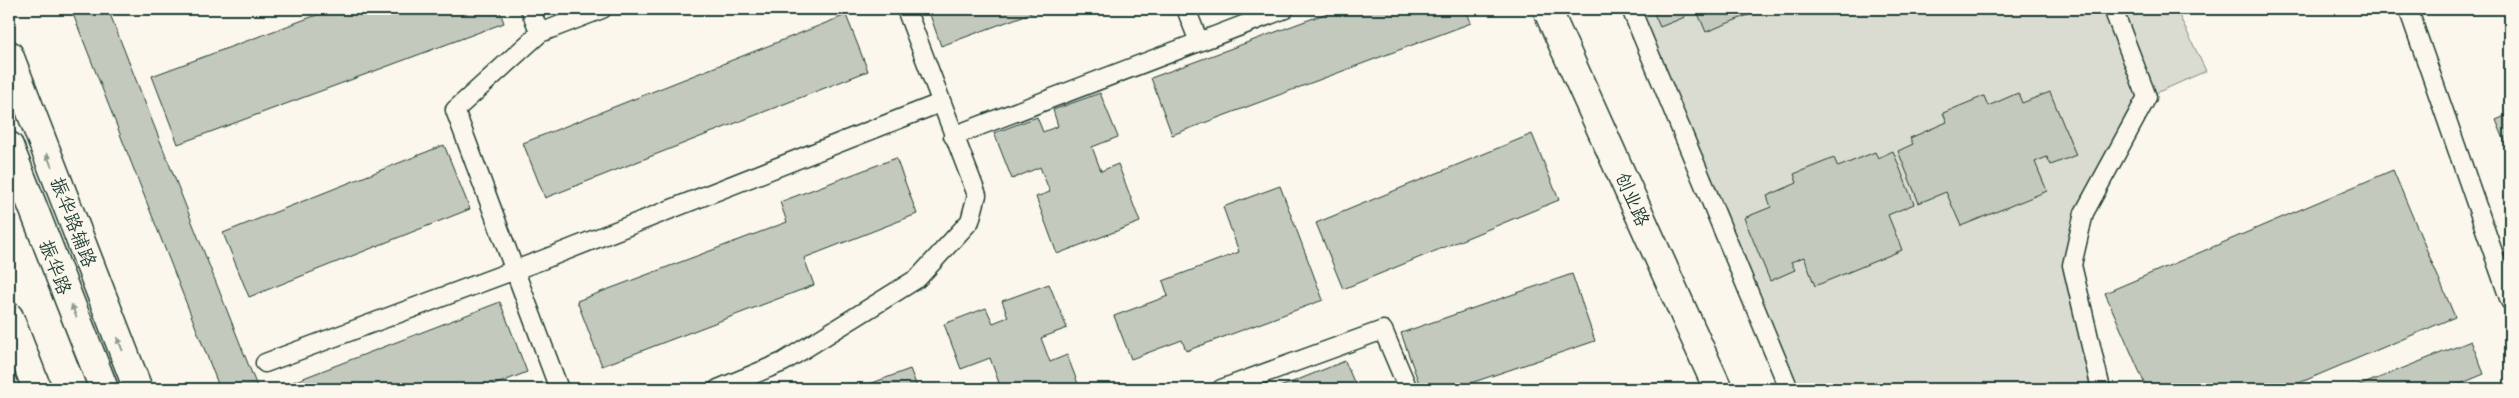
<svg xmlns="http://www.w3.org/2000/svg" width="2519" height="398" viewBox="0 0 2519 398" font-family="'Patrick Hand','LXGW WenKai TC',sans-serif">
<rect width="100%" height="100%" fill="#fbf7ec"/>
<filter id="ink" filterUnits="userSpaceOnUse"><feTurbulence type="fractalNoise" baseFrequency=".02" numOctaves="2"/><feDisplacementMap in="SourceGraphic" scale="10" xChannelSelector="R" yChannelSelector="G"/><feConvolveMatrix kernelMatrix="1 2 1 2 8 2 1 2 1" color-interpolation-filters="sRGB"/></filter>
<g filter="url(#ink)">
<path fill="#dbdcd1" stroke="#7d8c82" d="M1631,9h545l30,62 -59,26 -63,116 -12,52 29,124h-312z"/>
<path fill="#c4c9be" stroke="#1f3d34" d="M71,9h37l150,380h-38z
M333,9h166l5,14 -326,121 -26,-68z
M928,9h114l-101,37z
M1338,9h128l5,14 -299,112 -21,-57z
M1652,9h30l3,8 -25,10z
M1696,9h67l-57,23z
M846,15l22,56 -323,127 -22,-55z
M2050,92l26,63 -25,10 -4,-8 -12,5 12,29 -86,35 -15,-34 -27,11 -21,-52 15,-7 -3,-6 37,-16 -4,-9 41,-17 4,10 30,-13 4,10z
M1100,93l18,44 -26,10 9,24 17,-7 22,58 -83,32 -21,-57 14,-5 -10,-25 -28,12 -18,-46 43,-16 6,15 15,-6 -5,-16z
M2510,114v40l-14,-34z
M1532,134l27,66 -216,89 -27,-66z
M444,145l26,64 -221,88 -26,-64z
M1893,151l21,53 -26,11 14,35 -87,36 -11,-29 -13,5 4,8 -25,11 -26,-63 27,-11 -4,-11 30,-13 -3,-9 40,-16 4,9 37,-15 3,6z
M896,158l21,56 -113,44 10,27 -212,81 -25,-65 210,-79 -7,-20z
M2393,170l62,147 -170,72h-138l-42,-96z
M1280,186l43,114 -137,51 -4,-11 -51,19 -17,-43 54,-20 -5,-15 76,-29 -16,-45z
M1572,274l23,67 -142,48h-32l-20,-56z
M1049,284l18,44 -26,10 9,24 17,-7 13,34h-95l14,-6 -9,-25 -29,11 -17,-45 42,-16 7,15 15,-6 -6,-16z
M500,302l27,70 -43,17h-209z
M2471,341l13,33 -36,15h-97z
M1345,361l12,28h-82z
M910,369l8,20h-62z"/>
<g fill="none" stroke-linecap="round" stroke-linejoin="round">
<g stroke="#1f3d34" stroke-width="21">
<path id="service" d="M530,9l10,24
M1186,9l13,33
M1631,9l158,380
M2410,14l100,287
M953,136l332,-127
M265,363l277,-103 398,-157
M559,389l-104,-279 85,-77 62,-24
M718,389l65,-27 135,-84 52,-57 7,-26 -71,-186
M1221,389l162,-59 25,59
M2101,389l-29,-124 12,-52 63,-116 -34,-88"/>
</g>
<g stroke="#1f3d34" stroke-width="31">
<path id="minor" d="M1547,9l171,380"/>
</g>
<g stroke="#1f3d34" stroke-width="31">
<path id="tertiary" d="M9,55l129,334"/>
</g>
<g stroke="#1f3d34" stroke-width="31">
<path id="secondary" d="M9,146l95,243
M9,317l28,72"/>
</g>
<use href="#service" stroke="#fbf7ec" stroke-width="18"/>
<use href="#minor" stroke="#fbf7ec" stroke-width="28"/>
<use href="#tertiary" stroke="#fbf7ec" stroke-width="28"/>
<use href="#secondary" stroke="#fbf7ec" stroke-width="28"/>
</g>
<defs><path id="oneway-solid" d="M-6-.8H1V-3.2L6.5 0L1 3.2V.8H-6Z" transform="scale(1.25)"/></defs>
<g fill="#8d9a90">
<use href="#oneway-solid" transform="translate(49 160) rotate(-111)"/>
<use href="#oneway-solid" transform="translate(74 311) rotate(-111)"/>
<use href="#oneway-solid" transform="translate(120 344) rotate(-111)"/>
</g>
</g>
<g text-anchor="middle" dominant-baseline="central" stroke-width="5" stroke-linejoin="round" paint-order="stroke">
<g font-size="19" fill="#1f3d34" stroke="#fbf7ec">
<text transform="translate(1633 199) rotate(66)">创业路</text>
<text transform="translate(74 222) rotate(69)">振华路辅路</text>
<text transform="translate(56 267) rotate(69)">振华路</text>
</g>
</g>
<rect width="2519" height="398" fill="none" stroke="#fbf7ec" stroke-width="30"/>
<rect x="15" y="15" width="2489" height="368" fill="none" stroke="#1f3d34" stroke-width="2" filter="url(#ink)"/>
</svg>
